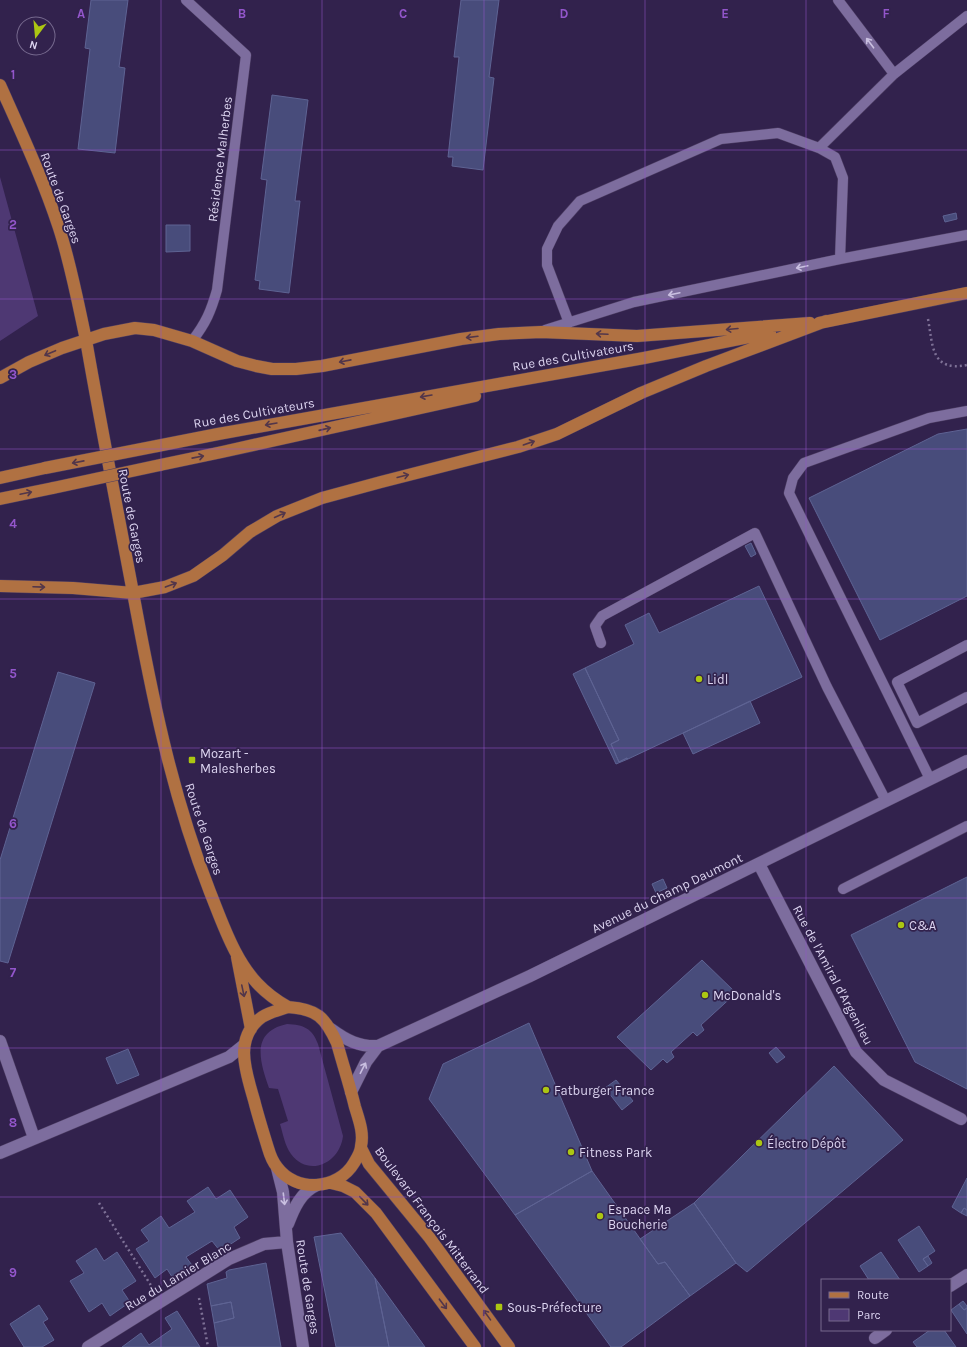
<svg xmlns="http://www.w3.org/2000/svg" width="967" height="1347" viewBox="0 0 967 1347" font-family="Karla,sans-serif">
<rect width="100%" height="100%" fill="#32224d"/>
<path fill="#4e3873" d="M0,177l38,139 -38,25z
M287,1024c17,1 25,4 31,20l25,92c-3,27 -34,42 -52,18 -6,-8 -8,-20 -11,-30l8,-3 -10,-32 -9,-1c-9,-26 -19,-56 18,-64z"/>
<path fill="#484c7b" stroke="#5e6393" d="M91,0h37l-9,67 6,1 -10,85 -37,-4 12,-100 -5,-1z
M461,0h38l-10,77 5,1 -11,92 -31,-4 1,-9h-5l11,-100h-5z
M272,95l36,5 -13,101h5l-11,92 -30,-4 1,-8 -5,-1 12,-100 -6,-1z
M956,213l1,6 -12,3 -2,-6z
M166,225h24v26l-24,1z
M967,429v167l-87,44 -71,-142 129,-64z
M751,543l5,11 -5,3 -6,-11z
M759,586l43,91 -174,82 -1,-1 -8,4 -8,-18 8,-4 -34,-72 49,-24 -9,-19 24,-12 10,20z
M585,668l34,72 -8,4 8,18 8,-4 1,1 -12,5 -43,-90z
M58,672l37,11 -87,280 -8,-2v-101z
M750,701l10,22 -67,31 -10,-21z
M967,877v212l-52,-27 -64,-127z
M663,879l4,9 -11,5 -4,-9z
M702,960l34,33 -35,32 3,5 -7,6 -4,-4 -22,20 3,5 -7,6 -4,-4 -12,11 -34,-33z
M529,1023l63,148 -77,44 -86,-116 14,-35z
M776,1047l9,10 -8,6 -8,-10z
M128,1049l11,26 -22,9 -11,-26z
M834,1066l69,74 -156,132 -11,-9 -42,-60z
M616,1080l17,21 -11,9 -17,-22z
M592,1171l66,93 7,-2 25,34 -69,51h-10l-96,-132z
M967,1178v32l-3,-2 -3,5 -9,-6z
M208,1187l8,12 14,-9 18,27 -14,10 6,11 -20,13 -8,-10 -26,16 8,11 -20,12 -7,-11 -12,9 -19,-29 13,-8 -8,-11 20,-14 8,12 26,-16 -8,-11z
M694,1203l42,60 -46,33 -25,-34 -7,2 -18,-25z
M964,1208l3,2v6l-6,-3z
M919,1226l16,25 -12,8 5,7 -9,6 -21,-32z
M341,1233l34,45 14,69h-53l-22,-110z
M96,1248l8,13 13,-9 19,29 -14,9 8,12 -20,14 -8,-13 -13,9 -19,-31 14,-8 -8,-12z
M881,1252l19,28h-31l-9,-14z
M928,1256l4,7 -4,3 -5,-7z
M266,1263l15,84h-63l-4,-24 20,-5 -3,-16 -20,4 -4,-22 20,-6 -1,-6 3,-2z
M375,1278l50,69h-36z
M963,1301l4,5v2l-3,2 -5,-6z
M231,1302l3,16 -20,5 -3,-17z
M959,1304l5,6 3,-2v26l-16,-24z
M39,1305l9,14 -5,3 11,18 -12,7h-18l-14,-23z
M177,1311l23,36h-78l19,-14 8,12 23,-16 -7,-11z
M930,1330h14l12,17h-39l-4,-5z"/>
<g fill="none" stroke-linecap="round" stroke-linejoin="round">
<g stroke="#4d3e63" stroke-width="11">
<path id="lane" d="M186,0l60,55 -29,235c-6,21 -11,33 -25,51
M838,0l56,74
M819,148l75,-74 73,-58
M569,323l-22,-58v-16l11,-23 22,-25 141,-62 57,-6 41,15 16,9 8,21 -3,81 127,-24
M545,330l89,-28 206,-43
M601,643l-6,-17 7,-10 153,-83 72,154 59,114
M967,645l-70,37 20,41 50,-26
M930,779l-141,-286 4,-15 11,-15 125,-45 38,-7
M843,889l124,-63"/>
</g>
<g stroke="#4d3e63" stroke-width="13">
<path id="street" d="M759,864l97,188 28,28 77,39
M331,1029c15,11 28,18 47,17l152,-70 437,-215
M0,1041l34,97
M351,1092l15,-30 12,-16
M0,1153l229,-96 15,-12
M277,1168l6,24 4,50 16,105
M288,1224c6,-16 13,-32 29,-39
M950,1286l17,-11
M875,1338l11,-8
M88,1347l141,-88 35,-15 23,-2"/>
</g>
<g stroke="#4d3e63" stroke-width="13">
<path id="primary" d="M0,85c21,47 43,94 59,143 12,37 19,75 27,112 16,92 34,183 51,274 18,96 37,186 73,278 8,20 15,40 25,59 13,25 28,42 53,56
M819,323l148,-30
M0,378l29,-16 33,-14 42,-14 31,-6 19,2 38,11 45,20 19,5 16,3h24l26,-3 139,-27 38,-5 42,-2 96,4 173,-13
M157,446l61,-12 426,-76 126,-25
M160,465l62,-13 253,-56
M0,478l45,-10
M0,499l53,-11
M0,586l73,2 60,5 32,-6 28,-11 30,-21 27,-23 27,-16 45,-18 59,-16 137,-35 39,-13 84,-41 65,-27 120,-45
M237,957l14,72
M288,1007c29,2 37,10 49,36 6,22 13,43 18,64 4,13 9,26 6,39 0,6 -4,12 -7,17 -16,27 -58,30 -77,4 -5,-6 -7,-12 -9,-19 -5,-16 -10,-32 -14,-48 -8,-28 -21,-62 8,-83 8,-5 17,-7 26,-10z
M361,1148l8,16 60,73 80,110
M331,1183l12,3 12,6 21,21 99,134"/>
</g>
<path stroke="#7e7196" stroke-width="2.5" stroke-dasharray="2 3" stroke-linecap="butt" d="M928,319c5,27 3,53 39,46
M99,1203l53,84
M199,1298l9,49"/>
<use href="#lane" stroke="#7d6d9e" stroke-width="10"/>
<use href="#street" stroke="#7d6d9e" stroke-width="12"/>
<use href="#primary" stroke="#b07142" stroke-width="12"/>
<g stroke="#4d3e63" stroke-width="13" stroke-linecap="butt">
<path id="primary-bridge" d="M45,468l112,-22
M53,488l107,-23"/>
</g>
<use href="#primary-bridge" stroke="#b07142" stroke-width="12"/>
</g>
<defs><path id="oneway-shaft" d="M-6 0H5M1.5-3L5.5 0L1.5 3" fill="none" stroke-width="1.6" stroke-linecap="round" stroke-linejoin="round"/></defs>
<g stroke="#c9bfe0">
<use href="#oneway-shaft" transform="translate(870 43) rotate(-127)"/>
<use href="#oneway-shaft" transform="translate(802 267) rotate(168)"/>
<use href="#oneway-shaft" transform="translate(674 294) rotate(168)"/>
<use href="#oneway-shaft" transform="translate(363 1068) rotate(-63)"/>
<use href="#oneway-shaft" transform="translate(284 1199) rotate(83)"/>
</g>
<g stroke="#52364a">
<use href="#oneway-shaft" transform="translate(732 329) rotate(175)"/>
<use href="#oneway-shaft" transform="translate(602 334) rotate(-177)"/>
<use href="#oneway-shaft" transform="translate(472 337) rotate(173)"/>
<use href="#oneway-shaft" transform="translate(50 353) rotate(157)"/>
<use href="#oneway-shaft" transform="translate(345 361) rotate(169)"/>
<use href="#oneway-shaft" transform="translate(426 396) rotate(170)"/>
<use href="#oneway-shaft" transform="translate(271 424) rotate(170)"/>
<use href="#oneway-shaft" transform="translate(325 429) rotate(-13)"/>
<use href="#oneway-shaft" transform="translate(529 443) rotate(-19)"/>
<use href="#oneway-shaft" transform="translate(198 457) rotate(-11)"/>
<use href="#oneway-shaft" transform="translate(78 462) rotate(169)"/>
<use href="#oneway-shaft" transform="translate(403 476) rotate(-14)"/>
<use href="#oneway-shaft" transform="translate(26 493) rotate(-12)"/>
<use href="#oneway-shaft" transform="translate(280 515) rotate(-24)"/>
<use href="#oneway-shaft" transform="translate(171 585) rotate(-20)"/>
<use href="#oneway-shaft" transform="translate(39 587) rotate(2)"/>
<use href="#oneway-shaft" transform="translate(243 991) rotate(78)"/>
<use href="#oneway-shaft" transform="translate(364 1201) rotate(46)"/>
<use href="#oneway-shaft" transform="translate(443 1304) rotate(53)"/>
<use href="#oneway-shaft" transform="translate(487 1315) rotate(-126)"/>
</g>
<path fill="none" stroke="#9356cb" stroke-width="1" stroke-opacity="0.55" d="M161,0v1347M322,0v1347M484,0v1347M645,0v1347M806,0v1347M0,150h967M0,299h967M0,449h967M0,599h967M0,748h967M0,898h967M0,1048h967M0,1197h967"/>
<g fill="#acc612" stroke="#32224d" stroke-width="1.5">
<circle cx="699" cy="679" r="4"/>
<rect x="188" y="756" width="8" height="8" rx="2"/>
<circle cx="901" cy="925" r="4"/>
<circle cx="705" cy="995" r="4"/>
<circle cx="546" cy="1090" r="4"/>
<circle cx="759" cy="1143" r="4"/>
<circle cx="571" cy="1152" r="4"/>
<circle cx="600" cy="1216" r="4"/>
<rect x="495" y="1303" width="8" height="8" rx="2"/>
</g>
<g text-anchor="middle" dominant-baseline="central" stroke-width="3.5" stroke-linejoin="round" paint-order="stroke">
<g font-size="13" fill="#dcd4f0" stroke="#32224d">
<text transform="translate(220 159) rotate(-83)">Résidence Malherbes</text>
<text transform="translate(61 198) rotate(70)">Route de Garges</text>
<text transform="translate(573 356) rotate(-10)">Rue des Cultivateurs</text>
<text transform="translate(254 413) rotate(-10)">Rue des Cultivateurs</text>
<text transform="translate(132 516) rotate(79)">Route de Garges</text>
<text transform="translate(204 829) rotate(72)">Route de Garges</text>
<text transform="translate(667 893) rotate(-26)">Avenue du Champ Daumont</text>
<text transform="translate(833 975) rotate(62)">Rue de l'Amiral d'Argenlieu</text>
<text transform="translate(432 1220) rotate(53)">Boulevard François Mitterrand</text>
<text transform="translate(178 1276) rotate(-31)">Rue du Lamier Blanc</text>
<text transform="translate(308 1287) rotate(81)">Route de Garges</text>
</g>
<g font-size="13" fill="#dcd4f0" stroke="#32224d" text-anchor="start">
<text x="707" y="679">Lidl</text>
<text x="200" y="753">Mozart -<tspan x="200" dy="15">Malesherbes</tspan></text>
<text x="909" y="925">C&amp;A</text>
<text x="713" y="995">McDonald's</text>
<text x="554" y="1090">Fatburger France</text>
<text x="767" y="1143">Électro Dépôt</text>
<text x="579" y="1152">Fitness Park</text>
<text x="608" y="1209">Espace Ma<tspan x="608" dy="15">Boucherie</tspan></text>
<text x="507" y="1307">Sous-Préfecture</text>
</g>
</g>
<g font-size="13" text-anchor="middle" font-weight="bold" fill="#9356cb" stroke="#32224d" stroke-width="3.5" stroke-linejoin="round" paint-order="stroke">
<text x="81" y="18">A</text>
<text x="242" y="18">B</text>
<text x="403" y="18">C</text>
<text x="564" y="18">D</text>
<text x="725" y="18">E</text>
<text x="886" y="18">F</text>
<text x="13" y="79">1</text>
<text x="13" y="229">2</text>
<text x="13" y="379">3</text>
<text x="13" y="528">4</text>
<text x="13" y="678">5</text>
<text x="13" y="828">6</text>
<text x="13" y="977">7</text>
<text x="13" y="1127">8</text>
<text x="13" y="1277">9</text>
</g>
<rect x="821" y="1279" width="130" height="52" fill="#32224d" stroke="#76698e"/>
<rect x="829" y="1292" width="20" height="6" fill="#b07142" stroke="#76698e"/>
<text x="857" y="1299" font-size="12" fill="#dcd4f0">Route</text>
<rect x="829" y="1309" width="20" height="12" fill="#4e3873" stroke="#76698e"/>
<text x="857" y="1319" font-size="12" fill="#dcd4f0">Parc</text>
<g transform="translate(36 36) rotate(196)"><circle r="19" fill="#32224d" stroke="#76698e"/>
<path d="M0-3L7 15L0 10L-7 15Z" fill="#acc612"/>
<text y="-6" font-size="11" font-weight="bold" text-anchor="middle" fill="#dcd4f0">N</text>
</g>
</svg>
